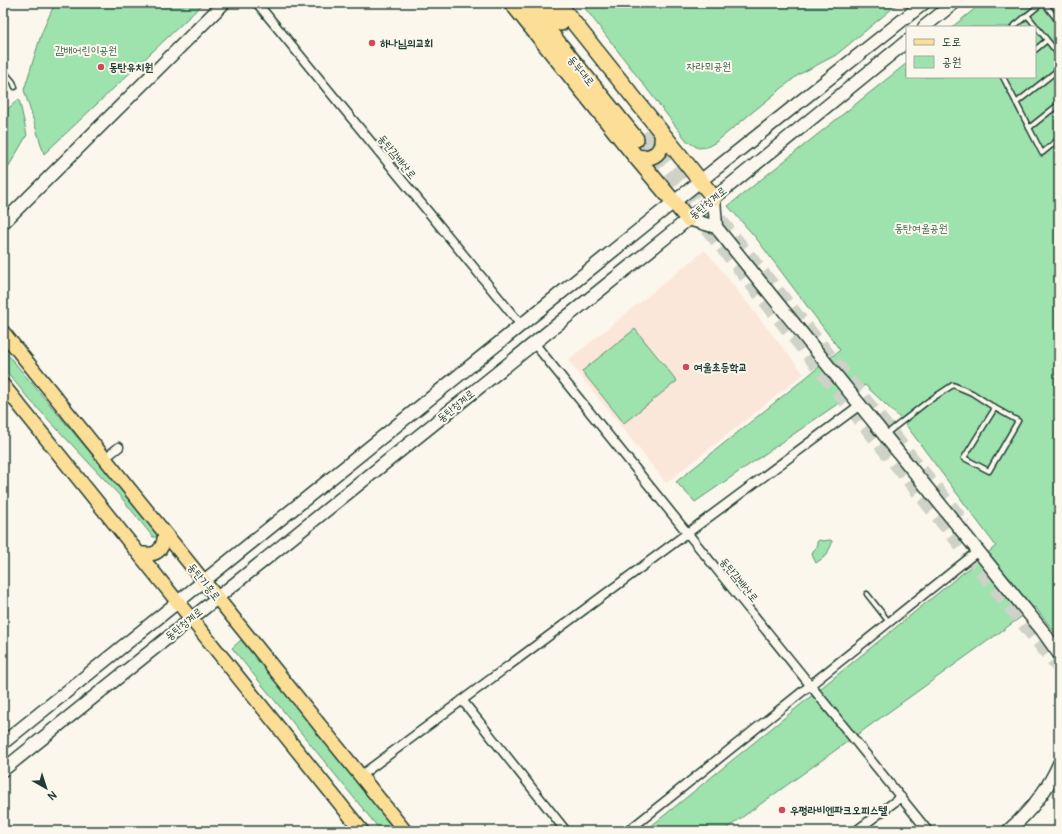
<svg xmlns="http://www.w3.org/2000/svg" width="1062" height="834" viewBox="0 0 1062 834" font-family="Pangolin,'Poor Story',sans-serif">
<rect width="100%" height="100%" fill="#fbf7ec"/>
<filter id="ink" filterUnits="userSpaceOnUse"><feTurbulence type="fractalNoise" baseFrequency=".025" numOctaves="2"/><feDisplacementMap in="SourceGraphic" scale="8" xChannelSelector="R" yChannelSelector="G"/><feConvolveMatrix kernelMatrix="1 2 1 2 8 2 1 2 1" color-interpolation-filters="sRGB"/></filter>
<g filter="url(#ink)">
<path fill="#fbe7d9" d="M705,250l99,124 -138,109 -98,-123z"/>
<path fill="#9ee2ad" stroke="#5e9070" d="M55,3h149l-160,151 -20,-64 18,-58z
M581,3h318l-63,52 -38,20 -82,67 -9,5 -9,1 -11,-7z
M982,3h77v635l-24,-31 -312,224h-78l351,-285 -93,-125 -38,-36 -170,117 -19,-20 164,-132 -84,-112 -28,-32 179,-143v14h128v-50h-83z
M19,99l8,36 -24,41v-63z
M635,329l42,52 -53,42 -42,-52z
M3,349l155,184 -2,4h-3l-33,-41 -92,-98 -25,-31z
M819,540l4,1 7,-1 2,1c0,6 -4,8 -5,14l-11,8 -4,-8 1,-4 4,-4v-5z
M241,640l156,191h-16l-149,-183z"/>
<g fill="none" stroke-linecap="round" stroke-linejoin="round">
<path stroke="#cfd2c7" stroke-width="15" stroke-dasharray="15 8" stroke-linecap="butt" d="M647,130l318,395
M636,139l423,528"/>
<g stroke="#1f3d34" stroke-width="7">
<path id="lane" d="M1044,3l15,19
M1027,15l32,40
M1013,27l29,-24
M1035,50l12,-10
M3,70l10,12 2,5
M1003,77l39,76 17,-14
M1016,103l43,-34
M1029,128l30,-24
M886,434l41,-32 26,-17 19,8 23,15 -31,50 25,13 29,-50 -23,-13
M867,594l22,28"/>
</g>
<g stroke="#1f3d34" stroke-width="11">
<path id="street" d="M257,3l264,322
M534,343l394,488
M105,458l14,-11
M462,700l104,131
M360,776l500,-371
M628,831l350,-280
M856,831l45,-34"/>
</g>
<g stroke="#1f3d34" stroke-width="15">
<path id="secondary" d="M924,27l30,-24
M714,198l2,29
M688,219l28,8 326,403 17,24
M3,223l221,-220
M3,743l647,-522 274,-218
M3,770l662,-532 242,-197
M1008,831c22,-19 39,-40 51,-67"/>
</g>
<g stroke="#1f3d34" stroke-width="16">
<path id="primary" d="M3,332l402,499
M3,385l359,446
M138,553c19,4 25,-2 27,-20"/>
</g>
<g stroke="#1f3d34" stroke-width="18">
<path id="highway" d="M512,3l124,154 52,62
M526,3l110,136
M545,3l16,20
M558,3l156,195
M636,157c18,3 28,-5 26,-23"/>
</g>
<use href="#lane" stroke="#fbf7ec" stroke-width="4"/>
<use href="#street" stroke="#fbf7ec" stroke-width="8"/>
<use href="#secondary" stroke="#fbf7ec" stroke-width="12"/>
<use href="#primary" stroke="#fcde96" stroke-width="13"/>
<use href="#highway" stroke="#fcde96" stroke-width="15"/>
</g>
</g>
<g fill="#d1495b" stroke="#fbf7ec" stroke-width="1.5">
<circle cx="372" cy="43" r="4"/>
<circle cx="101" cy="67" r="4"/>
<circle cx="686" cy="367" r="4"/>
<circle cx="782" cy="810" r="4"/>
</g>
<g text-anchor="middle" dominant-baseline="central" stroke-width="4" stroke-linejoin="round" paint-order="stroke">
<g font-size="11" font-weight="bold" fill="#1f3d34" stroke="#fbf7ec" text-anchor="start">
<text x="380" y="43">하나님의교회</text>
<text x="109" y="67">동탄유치원</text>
<text x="694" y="367">여울초등학교</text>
<text x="790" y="810">우평라비엔파크오피스텔</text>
</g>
<g font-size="11" fill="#385e4c" stroke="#fbf7ec">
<text x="86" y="50">감배어린이공원</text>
<text x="709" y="66">자라뫼공원</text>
<text x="921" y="228">동탄여울공원</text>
</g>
<g font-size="11" fill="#1f3d34" stroke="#fbf7ec">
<text transform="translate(581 71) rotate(51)">동부대로</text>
<text transform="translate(397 157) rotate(51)">동탄감배산로</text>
<text transform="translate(708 203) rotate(-39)">동탄청계로</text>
<text transform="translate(456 406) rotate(-39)">동탄청계로</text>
<text transform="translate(739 580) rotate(51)">동탄감배산로</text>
<text transform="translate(204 582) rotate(51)">동탄기흥로</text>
<text transform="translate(184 624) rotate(-39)">동탄청계로</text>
</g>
</g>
<rect width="1062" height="834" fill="none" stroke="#fbf7ec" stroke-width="16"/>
<rect x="8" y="8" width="1046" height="818" fill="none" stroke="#1f3d34" stroke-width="1.5" filter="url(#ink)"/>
<rect x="906" y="26" width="130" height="52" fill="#fbf7ec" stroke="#a3ada2"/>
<rect x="914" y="39" width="20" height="6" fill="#fcde96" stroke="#a3ada2"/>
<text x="942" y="46" font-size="12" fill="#1f3d34">도로</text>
<rect x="914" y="56" width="20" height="12" fill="#9ee2ad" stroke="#a3ada2"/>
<text x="942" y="66" font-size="12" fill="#1f3d34">공원</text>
<g transform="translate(46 788) rotate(141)" stroke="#fbf7ec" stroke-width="3" paint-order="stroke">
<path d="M0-3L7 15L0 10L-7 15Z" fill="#1f3d34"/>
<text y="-6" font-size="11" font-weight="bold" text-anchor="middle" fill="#1f3d34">N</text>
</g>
</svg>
